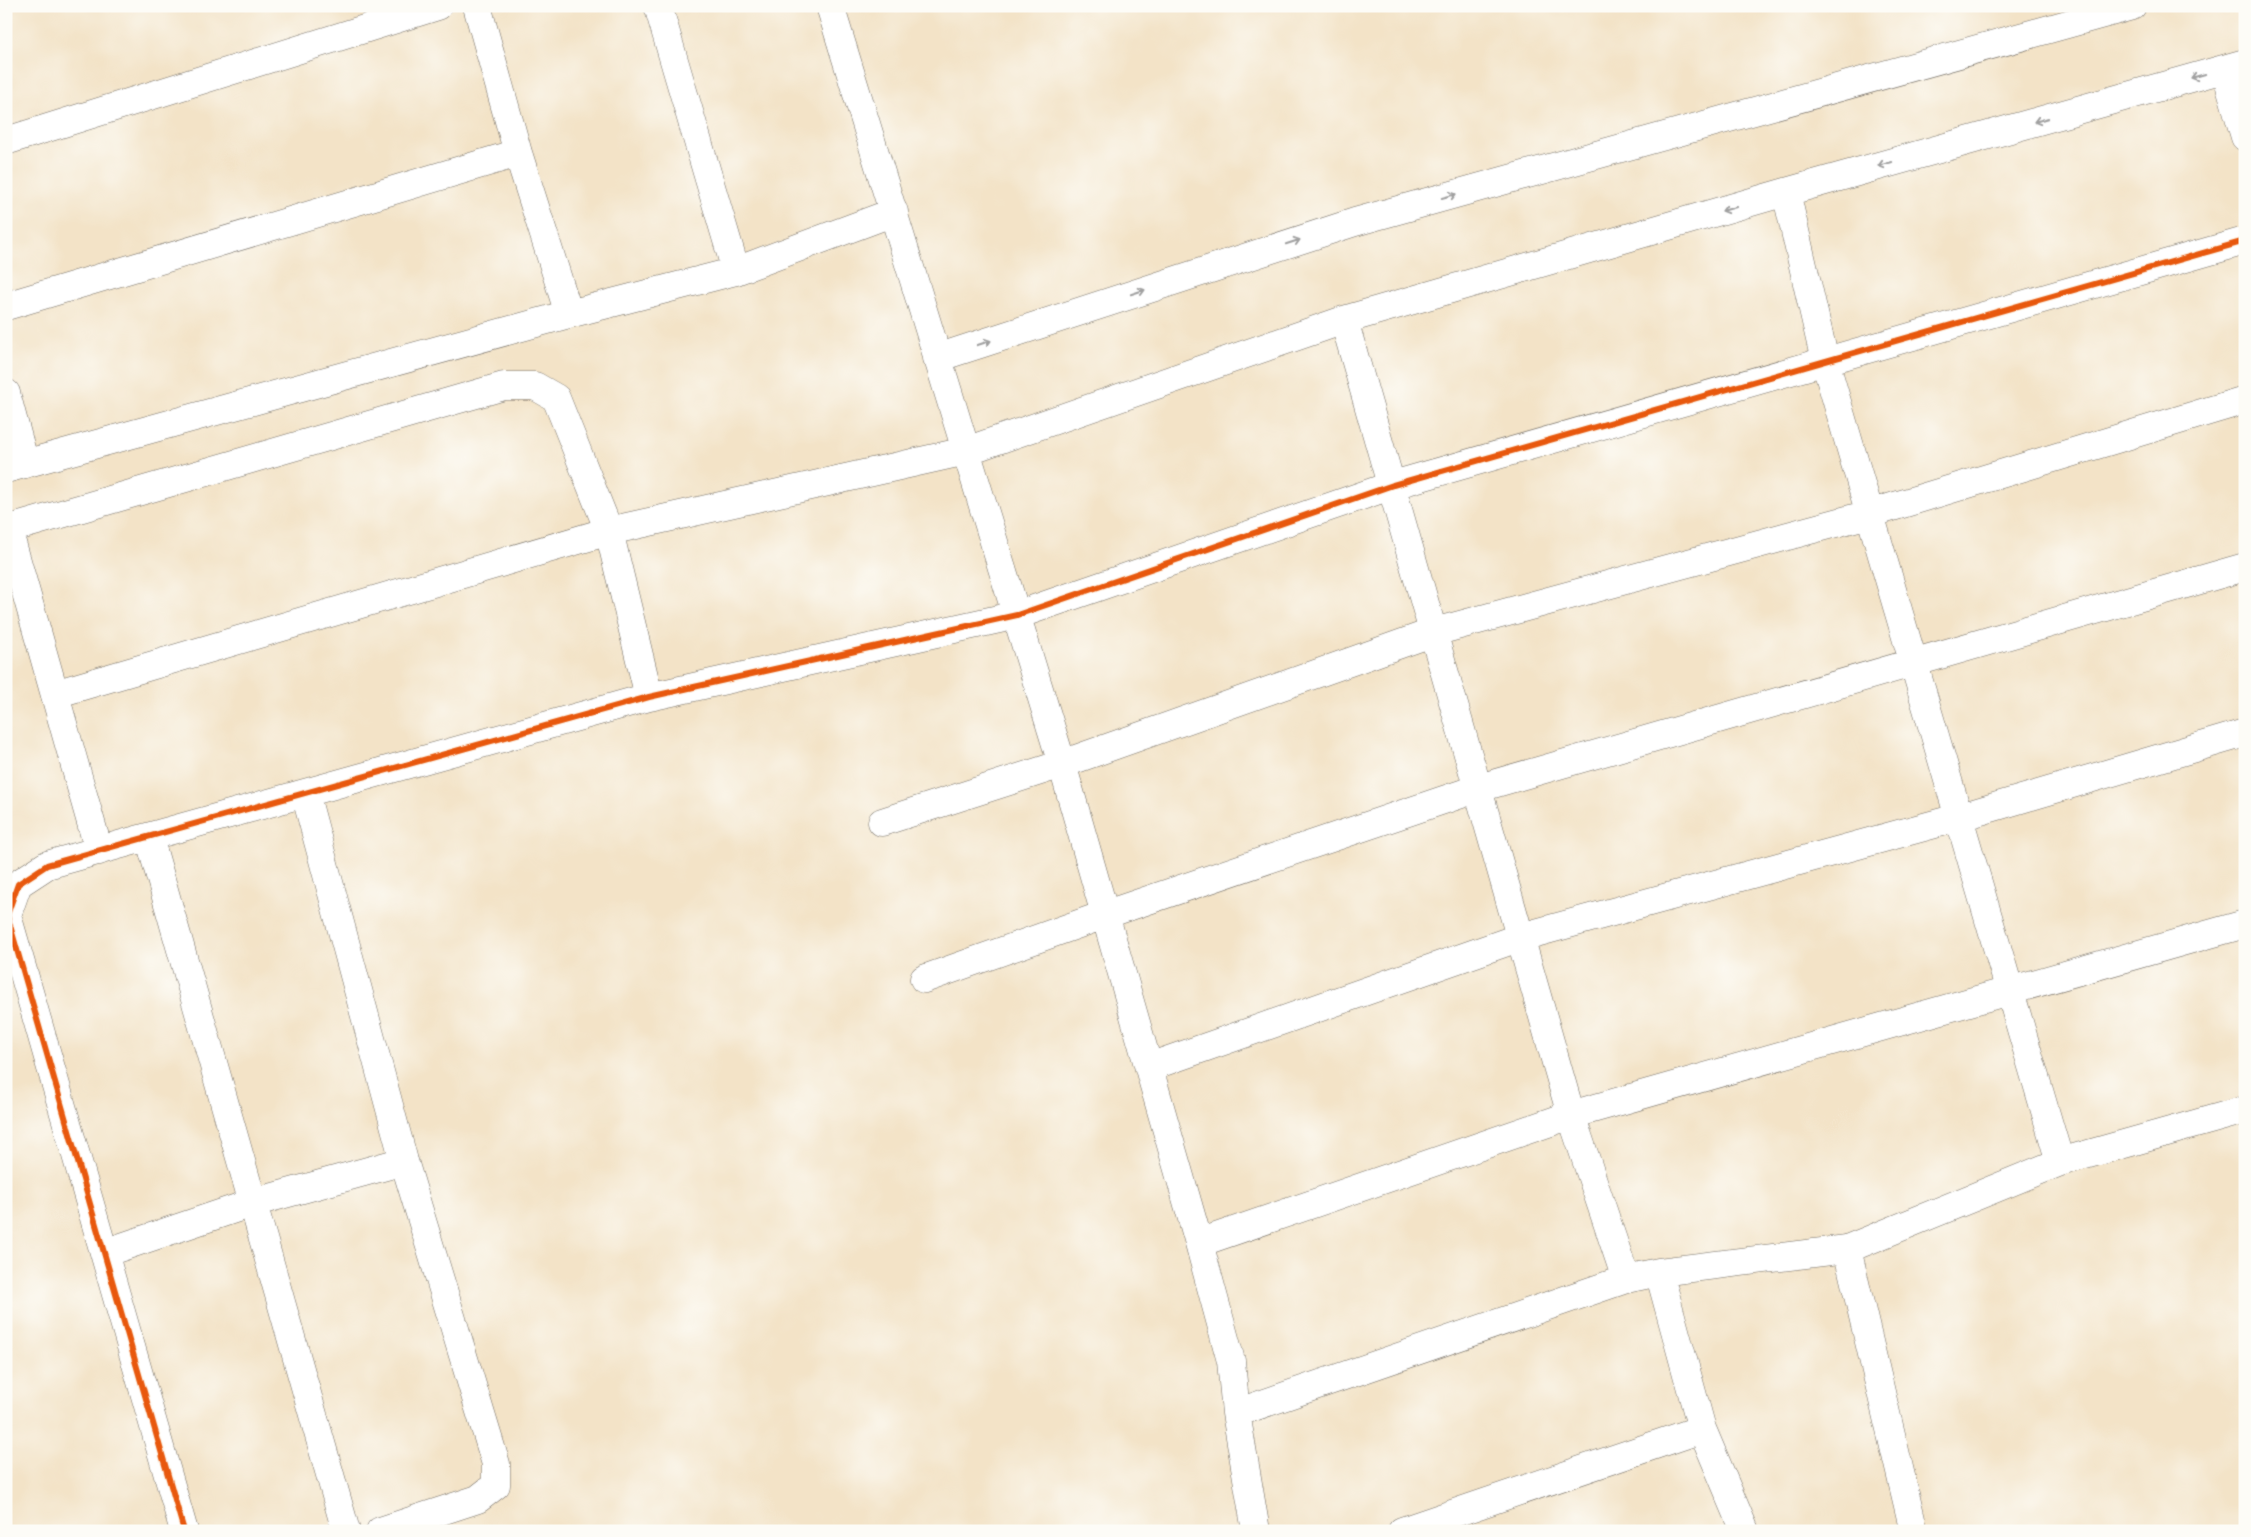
<svg xmlns="http://www.w3.org/2000/svg" width="2251" height="1537" viewBox="0 0 2251 1537" font-family="'Playpen Sans',sans-serif">
<rect width="100%" height="100%" fill="#fdfcf7"/>
<filter id="ink" filterUnits="userSpaceOnUse"><feTurbulence type="fractalNoise" baseFrequency=".02" numOctaves="2"/><feDisplacementMap in="SourceGraphic" scale="10" xChannelSelector="R" yChannelSelector="G"/><feConvolveMatrix kernelMatrix="1 2 1 2 8 2 1 2 1" color-interpolation-filters="sRGB"/></filter>
<filter id="wash" filterUnits="userSpaceOnUse"><feTurbulence type="fractalNoise" baseFrequency=".0096" numOctaves="4" result="noise"/><feDisplacementMap in="SourceGraphic" scale="20" xChannelSelector="R" yChannelSelector="G"/><feGaussianBlur stdDeviation="1.12" result="paint"/><feColorMatrix in="noise" values="0 0 0 0 0 0 0 0 0 0 0 0 0 0 0 0 0 1.4 0 .05"/><feComposite in="paint" operator="in"/></filter>
<g filter="url(#wash)">
<rect width="100%" height="100%" fill="#f3e3c7"/>
</g>
<g filter="url(#ink)">
<g fill="none" stroke-linecap="round" stroke-linejoin="round">
<g stroke="#716b62" stroke-width="29">
<path id="minor" d="M477,6l41,147 51,161
M658,6l78,265
M830,6l232,758 137,479 32,118 5,52 20,118
M2225,69l20,68
M6,141l432,-135
M1786,192l39,169 235,801
M6,306l512,-153
M1344,320l227,795 55,164
M937,358l418,-136 777,-216
M6,393l19,71
M6,469l563,-155 167,-43 158,-59
M8,529l91,322
M6,530l498,-144h31l21,12 53,133 40,166
M55,694l554,-163 357,-80 378,-131 442,-128 459,-129
M305,793l99,368 92,303v21l-18,14 -98,32
M882,822l180,-58 372,-132 435,-118 376,-114
M149,837l197,694
M924,979l180,-64 375,-127 766,-221
M1149,1067l372,-130 436,-119 288,-85
M1199,1243l372,-128 674,-191
M1847,1249l67,282
M104,1253l148,-50 152,-42
M1659,1272l43,157 43,102
M1236,1413l390,-134 33,-7 188,-23 213,-87 185,-52
M184,1531l-177,-616 11,-31 29,-19 602,-168 368,-82 376,-130 852,-244
M1402,1531l300,-102"/>
</g>
<use href="#minor" stroke="#fff" stroke-width="28"/>
<g stroke="#fdfcf7" stroke-width="9">
<path id="cycleway" d="M184,1531l-177,-616 11,-31 29,-19 602,-168 368,-82 376,-130 852,-244"/>
</g>
<use href="#cycleway" stroke="#e8590c" stroke-width="6"/>
</g>
<defs><path id="oneway-shaft" d="M-6 0H5M1.5-3L5.5 0L1.5 3" fill="none" stroke-width="1.6" stroke-linecap="round" stroke-linejoin="round" transform="scale(1.25)"/></defs>
<g stroke="#a0a0a0">
<use href="#oneway-shaft" transform="translate(2198 76) rotate(164)"/>
<use href="#oneway-shaft" transform="translate(2041 120) rotate(164)"/>
<use href="#oneway-shaft" transform="translate(1885 164) rotate(164)"/>
<use href="#oneway-shaft" transform="translate(1449 196) rotate(-15)"/>
<use href="#oneway-shaft" transform="translate(1729 209) rotate(164)"/>
<use href="#oneway-shaft" transform="translate(1293 242) rotate(-18)"/>
<use href="#oneway-shaft" transform="translate(1138 292) rotate(-18)"/>
<use href="#oneway-shaft" transform="translate(984 343) rotate(-18)"/>
</g>
</g>
<rect width="2251" height="1537" fill="none" stroke="#fdfcf7" stroke-width="25"/>
</svg>
